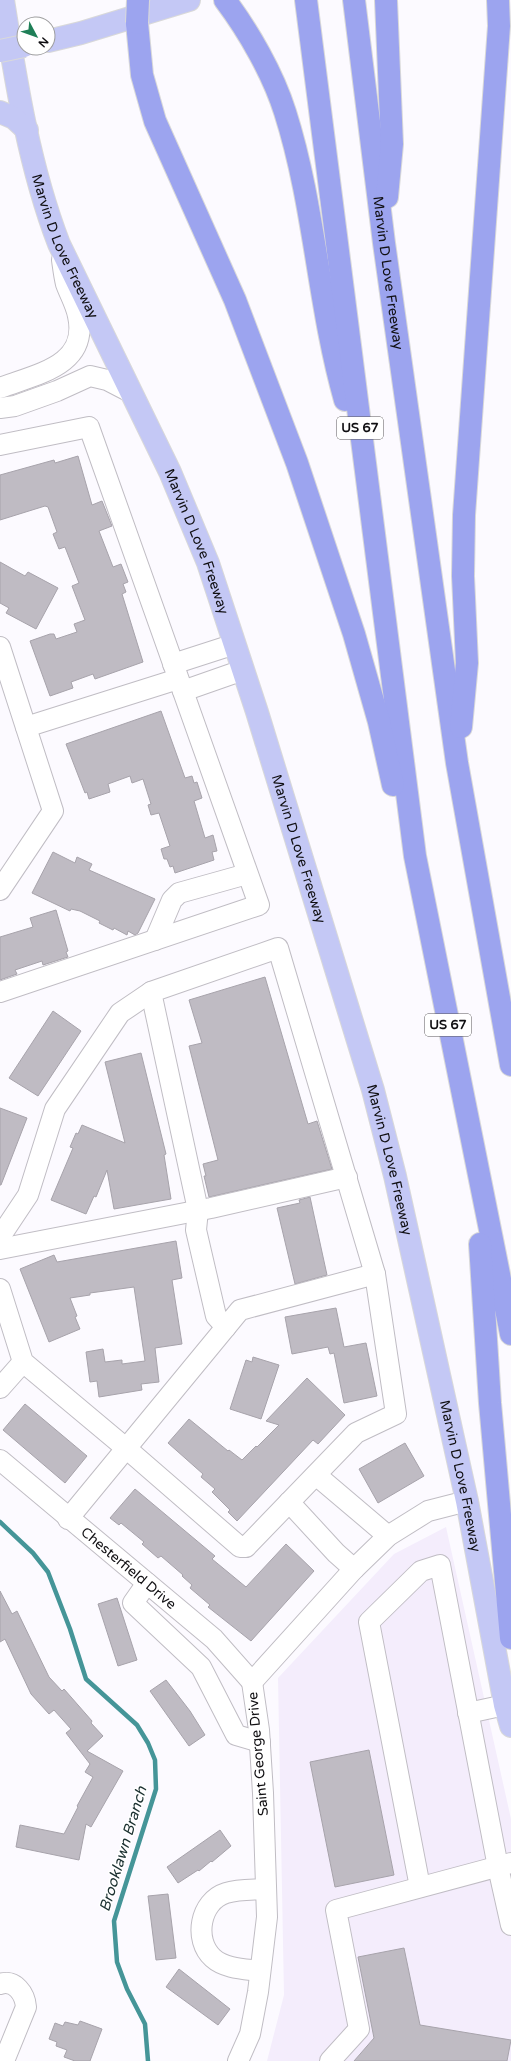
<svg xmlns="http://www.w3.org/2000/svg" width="511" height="2061" viewBox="0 0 511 2061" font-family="'Varela Round',sans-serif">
<rect width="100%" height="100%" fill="#fcfaff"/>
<path fill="#f4edfc" d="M446,1527l65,292v242h-244l17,-66 -6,-317 116,-124z"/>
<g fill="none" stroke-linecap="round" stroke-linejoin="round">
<path stroke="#459598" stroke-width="4.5" d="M0,1522l33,31 15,19 22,57 16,50 51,46 11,18 7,17 1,29 -42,132 3,41 10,27 18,35 3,37"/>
</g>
<path fill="#bfbbc3" stroke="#a7a3ab" d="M78,456l14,49 10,-4 10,25 -13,5 14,36 8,-3 7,18 -5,2 3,8 -4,2 21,68 -48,17 -2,-5 -22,8 2,6 -23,8 -20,-55 20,-7h4l2,5 21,-7 -3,-8 11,-4 -13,-34 7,-3 -14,-36 -6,2 -6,-15 4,-2 -9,-25 -3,-1 -45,14v-45l54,-15 1,3z
M0,562l25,14 3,-4 30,16 -22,41 -30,-16 3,-5 -9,-5z
M161,711l24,67 7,-2 2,7 3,-1 5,16 -8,3 11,37 8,-3 4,16 -5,1 2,8 -39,13 -2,-7 -3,1 -3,-8h-3l-3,-10 9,-3 -11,-33 -8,2 -3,-10 3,-1 -8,-25 -11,4 -2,-7 -22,8 2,8 -21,7 -2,-7 -2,1 -19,-49z
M53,852l22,11 2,-6 15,7 -3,6 66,29 -17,34 -3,2 -7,-4 -1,4 -13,-7 -1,2 -14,-7 1,-2 -20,-10 -9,-2 -1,2 -38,-18z
M56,910l12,41 -2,1 2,5 -25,8 -1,-4 -27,9 2,4 -17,6v-43l33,-10 -3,-9z
M265,977l43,147 9,-3 15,48 -123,28 -5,-21h2l-3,-12 15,-4 -29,-114 13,-3 -13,-43z
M53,1011l28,20 -43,65 -29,-18z
M141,1053l25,101 -2,1 7,44 -57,10 -7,-39 -11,27 -2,-1 -8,18 -35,-14 22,-52 -3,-1 6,-14 2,1 4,-9 43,18 -20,-81z
M0,1108l27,10 -26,67h-1z
M310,1197l17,78 -32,9 -18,-76 23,-5 -1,-3z
M176,1241l6,37 -10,2 10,64 -27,4 4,34 -18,2 1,6 -43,7 -2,-16 -7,1 -4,-30 17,-3 2,13 17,-2v4l23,-3 -11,-74 -44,6v2l-20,3 7,18 -2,1 5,12 -31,13 -29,-73 34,-14 3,7z
M336,1308l8,39 22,-4 11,53 -33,7 -10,-50 -4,1 -2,-7 -36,7 -7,-37z
M253,1357l26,8 -18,54 -31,-10 16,-49 6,2z
M307,1378l38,37 -27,29 -5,-4 -76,81 -9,-9 2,-2 -18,-18 3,-3 -14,-12 2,-3 -35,-31 21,-24 39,32 1,-1 13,10 14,-14 1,1 22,-22 -13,-4z
M25,1404l62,52 -22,27 -62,-53z
M405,1443l19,33 -46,27 -19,-34z
M135,1489l80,67 -3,3 34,28 40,-43 28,27 -63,70 -43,-34 2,-2 -20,-17 2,-3 -10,-9 1,-1 -22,-19 -3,2 -16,-14 2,-2 -23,-19 -2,2 -9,-7z
M0,1591l12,23 5,-3 32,66 13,14 2,-2 28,32 -1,2 12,13 -16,15 36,20 -32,56 -5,-3 -7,36 -63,-13 4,-22 44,9 14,-27 -1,-1 16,-29 -8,-5 5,-8 -24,-31 5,-4 -17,-19 -5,4 -18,-20 -26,-55 -5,3z
M117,1598l20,62 -19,6 -20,-62z
M166,1680l24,31 15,24 -16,11 -39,-55z
M369,1750l25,125 -59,12 -25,-125z
M220,1830l11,16 -19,16 -1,-1 -12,10 -1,-1 -20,13 -11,-16z
M168,1894l8,64 -20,2 -8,-64z
M404,1948l16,77 91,15 -4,21h-153l20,-23 -16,-81z
M179,1969l51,40 -12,16 -52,-38z
M80,2021l22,8 -12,32h-15l-11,-4 3,-7 -11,-4 1,-4 -8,-3 6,-16 8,3 2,-4 13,3z"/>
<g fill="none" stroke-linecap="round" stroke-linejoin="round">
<g stroke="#c0bdc4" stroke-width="22">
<g id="minor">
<path d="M0,388c36,-14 89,-22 78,-72 -2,-11 -8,-21 -12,-32 -2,-8 -3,-17 -4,-24"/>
<path d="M0,408l15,-2 42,-15 33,-15 17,4 25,13"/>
<path d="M0,445l89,-18 170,478 -259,87"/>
<path d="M0,647l53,164 -53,79"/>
<path d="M173,664l62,-20"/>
<path d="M183,691l60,-21"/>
<path d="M26,727l152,-48"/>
<path d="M155,940l17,-40 7,-7 68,-19"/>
<path d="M151,992l47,218 -2,20 20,86 10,11"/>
<path d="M0,1237l28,-42 27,-86 65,-96 31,-21 127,-44 97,326 21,140 -40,19 -110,114h-6l-113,-98 -104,-87 -23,-73"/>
<path d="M0,1249l211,-41 136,-31"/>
<path d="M0,1388l23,-26"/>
<path id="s1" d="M0,1460l214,179 38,43"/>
<path d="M316,1475l72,61"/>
<path d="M289,1502l47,51 18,16"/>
<path d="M68,1519l172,-209 135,-36"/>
<path d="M147,1583l-14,20 68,64 35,68 24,7"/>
<path d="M252,1682l102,-113 34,-33 40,-25 39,-10"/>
<path d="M468,1713l37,-8"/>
<path d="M420,1887l-51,-265 52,-51 19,-6 58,302 13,58"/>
<path d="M260,1971c-14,-2 -35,-2 -47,-13 -20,-18 -13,-57 13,-65 13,-4 27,-3 40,-4"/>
<path d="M0,1984c15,-5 25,10 26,23l-22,54"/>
<path d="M238,2061l12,-27 8,-42 9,-75 -4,-124 -4,-63 -7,-48"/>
<path d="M330,2061l29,-32 -23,-119 175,-47"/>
</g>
</g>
<g stroke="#d9d9d9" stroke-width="24">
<g id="major">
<path id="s2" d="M3,0c13,82 26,166 56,244l111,228 38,91 49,149 116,378 22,86 72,325 38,204 6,21"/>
<path d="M48,41l33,-8 108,-33"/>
<path d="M0,112l14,6 13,12"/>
</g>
</g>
<g stroke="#d9d9d9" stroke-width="24">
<g id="highway">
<path d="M225,0c24,32 48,74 60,112 30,94 33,193 60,288"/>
<path d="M306,0l109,856 96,478"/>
<path id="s3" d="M354,0l30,243 73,520 54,302"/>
<path d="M386,0l6,144 -5,53"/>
<path d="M137,23l5,52 13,46 80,179 62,163 57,171 25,88 14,63"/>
<path d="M461,727l6,-64 -4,-87 1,-61 35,-489 -1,-26"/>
<path d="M480,1244l10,159 21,235"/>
</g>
</g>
<use href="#minor" stroke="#fff" stroke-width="20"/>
<use href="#major" stroke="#c4c8f5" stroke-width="22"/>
<use href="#highway" stroke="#9ca4ef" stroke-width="22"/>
<g stroke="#d9d9d9" stroke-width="24" stroke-linecap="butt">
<path id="major-bridge" d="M0,51l24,-5"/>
</g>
<g stroke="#d9d9d9" stroke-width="24" stroke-linecap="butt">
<path id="highway-bridge" d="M137,23l1,-23"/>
</g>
<use href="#major-bridge" stroke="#c4c8f5" stroke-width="22"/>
<use href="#highway-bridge" stroke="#9ca4ef" stroke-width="22"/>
</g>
<g text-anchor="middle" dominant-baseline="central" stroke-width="3" stroke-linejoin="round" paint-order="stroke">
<g fill="#fff" stroke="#585759" stroke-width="1">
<rect x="337" y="417" width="46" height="22" rx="3"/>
<rect x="425" y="1014" width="46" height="22" rx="3"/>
</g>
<g font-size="13" font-weight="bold" fill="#100f12">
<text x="360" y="428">US 67</text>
<text x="448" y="1025">US 67</text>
</g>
<g font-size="14" fill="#100f12" stroke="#fff">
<text stroke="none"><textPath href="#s2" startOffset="255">Marvin D Love Freeway</textPath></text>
<text stroke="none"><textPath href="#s3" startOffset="275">Marvin D Love Freeway</textPath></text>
<text stroke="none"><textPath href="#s2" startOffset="579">Marvin D Love Freeway</textPath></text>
<text stroke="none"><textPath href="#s2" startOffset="903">Marvin D Love Freeway</textPath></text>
<text stroke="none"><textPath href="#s2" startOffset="1227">Marvin D Love Freeway</textPath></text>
<text stroke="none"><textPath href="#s2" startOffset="1551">Marvin D Love Freeway</textPath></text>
<text stroke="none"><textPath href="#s1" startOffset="168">Chesterfield Drive</textPath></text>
<text transform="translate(258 1754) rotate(-95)">Saint George Drive</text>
</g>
<g font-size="15" font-style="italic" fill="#1b3030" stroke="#fff">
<text transform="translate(123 1849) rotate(-73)">Brooklawn Branch</text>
</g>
</g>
<g transform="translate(36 36) rotate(131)"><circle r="19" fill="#ffffff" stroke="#9f9fa0"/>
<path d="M0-3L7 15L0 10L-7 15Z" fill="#1f7f57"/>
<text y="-6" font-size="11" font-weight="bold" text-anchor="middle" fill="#100f12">N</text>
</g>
</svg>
